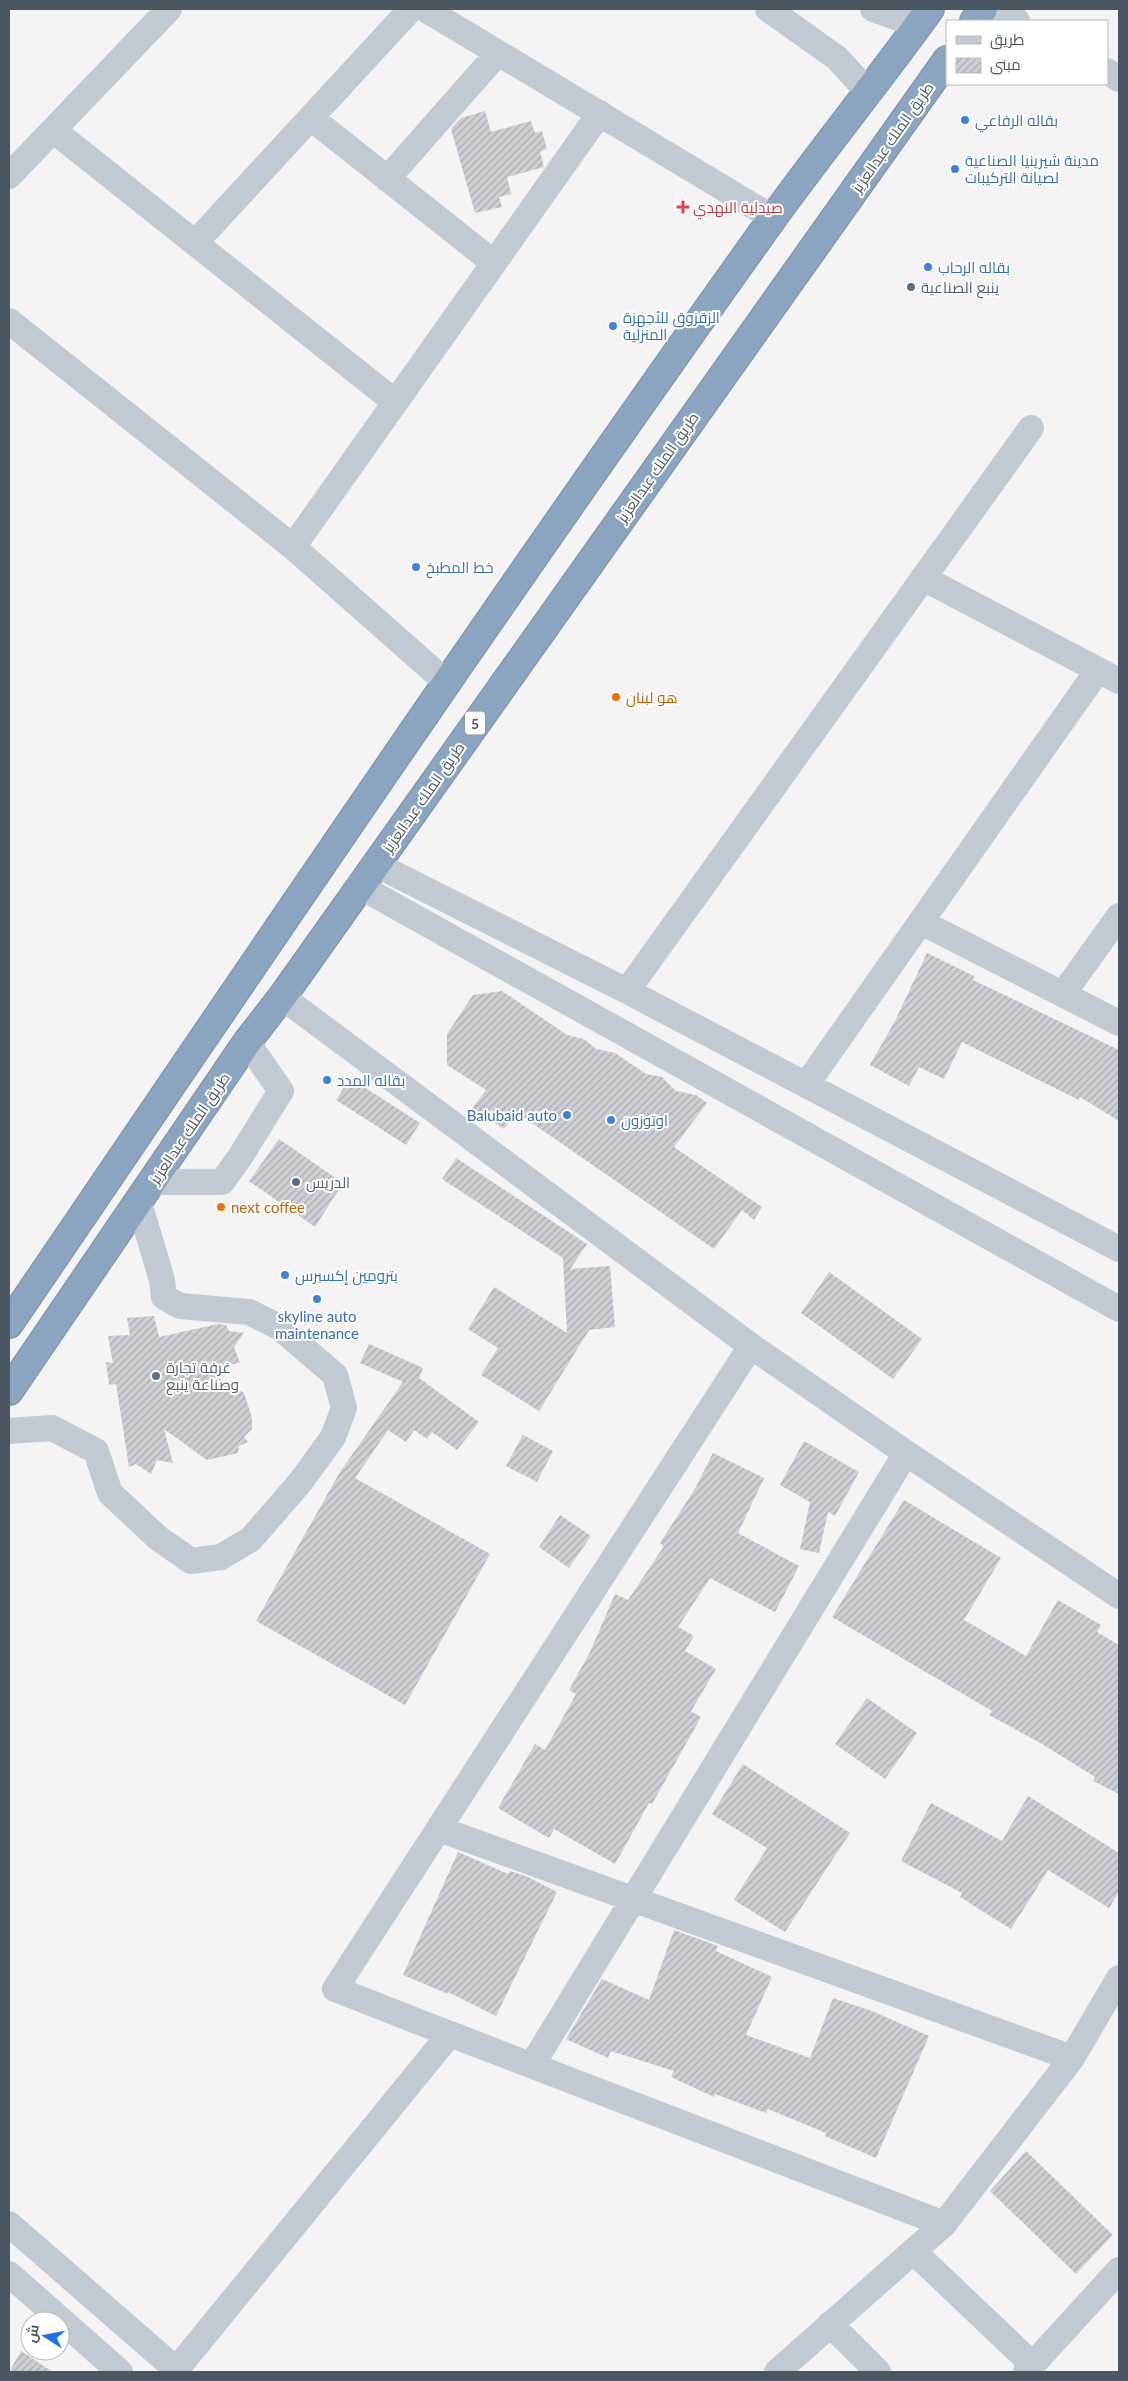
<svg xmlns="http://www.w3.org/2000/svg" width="1128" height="2381" viewBox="0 0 1128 2381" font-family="Lato,Cairo,sans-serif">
<defs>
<pattern id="building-hatch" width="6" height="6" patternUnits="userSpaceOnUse" patternTransform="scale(1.25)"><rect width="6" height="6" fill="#cdcfd5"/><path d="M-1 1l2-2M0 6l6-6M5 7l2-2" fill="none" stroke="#a8abb0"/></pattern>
</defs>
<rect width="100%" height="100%" fill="#f5f3f3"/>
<path fill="url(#building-hatch)" d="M485,111l6,21 40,-11 4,12 7,-2 5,18 -7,3 4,15 -37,10 4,17 -12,3 3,10 -27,6 -24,-84 10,-11z
M927,953l47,23 -1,4 146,70v71l-39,-24 -1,3 -117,-58 -18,37 -25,-12 -10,19 -39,-21 25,-44z
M502,991l65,44 17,4 12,10 19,4 31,21 16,3 14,14 20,4 11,8 -33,44 88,60 -8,13 -12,-10 -28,39 -198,-137 -12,17 -32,-21 14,-18 -39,-25v-31l26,-39z
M350,1078l70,45 -14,22 -70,-45z
M279,1139l64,44 -28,44 -66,-46z
M456,1158l131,86 -17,25 40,-3 5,61 -26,3 -50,81 -58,-36 17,-27 -30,-19 26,-42 73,46 -4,-75 -121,-79z
M829,1272l93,67 -29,40 -92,-66z
M154,1316l5,21 59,-13 8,1 3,6 15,2 -10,14 6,16 -38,6 42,24 8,25v11l-8,8 4,5 -9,4 -1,7 -31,7 -43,-31 9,34 -16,-3 -6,14 -15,-10 -7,3 -13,-83 -7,1 -3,-23 7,1 -5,-27 22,-1 -3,-17z
M369,1344l54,24 -4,10 60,44 -22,28 -25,-18 -5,7 -13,-9 -8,12 -18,-12 -33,48 135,76 -85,151 -149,-84 84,-149 63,-90 -43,-19z
M523,1435l30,16 -16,31 -31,-16z
M804,1441l55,31 -24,44 -7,-4 -9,41 -19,-4 10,-47 -30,-17z
M713,1453l51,25 -26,55 61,33 -24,46 -65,-34 -32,49 16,9 -9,15 31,18 -25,42 10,6 -49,87 -3,-1 -34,61 -61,-35 -5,9 -51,-30 37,-64 10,6 31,-56 -7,-4 21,-38 25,-58 13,6 36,-54 -4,-3 36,-56z
M904,1500l97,58 -37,62 62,36 32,-56 43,25 -4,7 22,13v149l-26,-13 2,-4 -53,-33 -53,-29 3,-4 -160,-94z
M560,1515l31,21 -22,32 -30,-21z
M867,1698l50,35 -32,46 -50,-35z
M743,1764l107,69 -65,99 -51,-32 33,-52 -55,-34z
M1028,1796l91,57v39l-10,16 -61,-38 -37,59 -51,-32 2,-4 -61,-32 30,-58 71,38z
M458,1852l50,22 2,-3 18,6 29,15 -61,124 -48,-24v2l-45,-19z
M674,1930l44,16 -2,5 56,26 -26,58 64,23 23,-60 39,13 57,25 -53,122 -51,-22 1,-3 -58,-24 -2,4 -51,-19 -1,3 -43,-20 3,-6 -63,-20 -3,7 -42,-19 36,-60 47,21z
M1026,2151l87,84 -37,39 -86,-83z
M21,2351l32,21h-44z"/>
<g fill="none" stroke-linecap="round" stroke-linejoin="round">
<g stroke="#7690ad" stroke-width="30">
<path id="highway" d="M974,21l9,-12
M9,1324c251,-369 501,-739 761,-1102 52,-72 108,-141 160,-213
M9,1391l238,-349 35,-45 665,-937"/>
</g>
<path stroke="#c1cad2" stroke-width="26" d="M425,9l348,209
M768,9l69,49 32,35
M873,9l45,16
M995,9l22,12
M1107,71l12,8
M311,118l183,145
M53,130l342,272
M9,176l160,-167
M387,179l111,-126
M195,243l216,-234
M9,321l284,226 153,135
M293,547l307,-434
M923,578l196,103
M375,864l252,127 492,258
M359,886l760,423
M921,922l198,101
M627,991l404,-563
M1063,994l56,-78
M282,997l469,349 155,107 213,143
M806,1085l292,-415
M153,1182h69l18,-25 41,-66 -34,-49
M9,1431l43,-3 44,23 14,42 48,45 33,23 30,-4 30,-18 51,-59 31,-43 11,-29 -9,-33 -56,-48 -30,-15 -69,-6 -16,-9 -2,-17 -23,-77
M439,1829l633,229
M450,2034l-115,-45 416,-643
M532,2065l374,-612
M9,2224l170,148
M913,2251l120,114
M9,2274l111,98
M830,2324l48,48
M176,2370l274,-336 494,190
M777,2372l167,-148 128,-166 47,-80
M1026,2372l93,-102"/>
<use href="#highway" stroke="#8ba5c1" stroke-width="28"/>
</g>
<g fill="#3f7fe0" stroke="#fff" stroke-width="2">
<circle cx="965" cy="120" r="5"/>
<circle cx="955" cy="169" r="5"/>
<circle cx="928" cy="267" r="5"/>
<circle cx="613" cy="326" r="5"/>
<circle cx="416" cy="567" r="5"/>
<circle cx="327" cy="1080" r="5"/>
<circle cx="567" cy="1115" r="5"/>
<circle cx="611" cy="1120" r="5"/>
<circle cx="285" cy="1275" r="5"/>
<circle cx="317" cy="1299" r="5"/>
</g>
<path fill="#e0444e" stroke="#fff" stroke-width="2" d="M680.5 199.5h5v5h5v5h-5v5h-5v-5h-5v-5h5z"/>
<g fill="#5c6f8a" stroke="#fff" stroke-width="2">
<circle cx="911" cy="287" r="5"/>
<circle cx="296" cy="1182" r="5"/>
<circle cx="156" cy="1376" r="5"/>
</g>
<g fill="#e8710a" stroke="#fff" stroke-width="2">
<circle cx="616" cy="697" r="5"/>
<circle cx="221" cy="1207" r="5"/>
</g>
<g text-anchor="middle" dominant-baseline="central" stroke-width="4" stroke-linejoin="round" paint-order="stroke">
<rect fill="#fff" stroke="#808990" stroke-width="1" x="465" y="711.5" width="20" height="23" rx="4"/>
<g font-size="14" font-weight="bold" fill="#4a5661">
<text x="475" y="723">5</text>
</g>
<g font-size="15" fill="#366cbe" stroke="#fff" text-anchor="start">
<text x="975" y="120">بقاله الرفاعي</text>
<text x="965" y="160">مدينة شيرينيا الصناعية<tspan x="965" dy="17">لصيانة التركيبات</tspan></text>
<text x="938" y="267">بقاله الرحاب</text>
<text x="623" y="317">الزقزوق للأجهزة<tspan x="623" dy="17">المنزلية</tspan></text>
<text x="426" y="567">خط المطبخ</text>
<text x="337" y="1080">بقاله المدد</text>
<text x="557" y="1115" text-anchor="end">Balubaid auto</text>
<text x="621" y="1120">اوتوزون</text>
<text x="295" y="1275">بترومين إكسبرس</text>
<text x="317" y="1316" text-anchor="middle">skyline auto<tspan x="317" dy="17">maintenance</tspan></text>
</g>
<g font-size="15" fill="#4a5661" stroke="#fff">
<text transform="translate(892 137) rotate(-55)">طريق الملك عبدالعزيز</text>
<text transform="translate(657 467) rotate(-55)">طريق الملك عبدالعزيز</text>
<text transform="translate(423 797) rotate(-55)">طريق الملك عبدالعزيز</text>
<text transform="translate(189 1128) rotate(-56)">طريق الملك عبدالعزيز</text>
</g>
<g font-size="15" fill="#be3a42" stroke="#fff" text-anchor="start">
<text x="693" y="207">صيدلية النهدي</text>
</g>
<g font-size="15" fill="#4e5e75" stroke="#fff" text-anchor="start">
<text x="921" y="287">ينبع الصناعية</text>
<text x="306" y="1182">الدريس</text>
<text x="166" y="1367">غرفة تجارة<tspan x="166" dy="17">وصناعة ينبع</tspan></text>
</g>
<g font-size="15" fill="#c56008" stroke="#fff" text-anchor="start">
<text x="626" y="697">هو لبنان</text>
<text x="231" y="1207">next coffee</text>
</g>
</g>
<rect width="1128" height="2381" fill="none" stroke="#4a5661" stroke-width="20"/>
<rect x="946" y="20" width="162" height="65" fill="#ffffff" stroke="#b7bbc0"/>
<rect x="956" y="36" width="25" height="8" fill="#c1cad2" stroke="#b7bbc0"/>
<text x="990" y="45" font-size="15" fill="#4a5661">طريق</text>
<rect x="956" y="58" width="25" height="15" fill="url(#building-hatch)" stroke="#b7bbc0"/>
<text x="990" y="70" font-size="15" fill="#4a5661">مبنى</text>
<g transform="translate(45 2336) rotate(281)"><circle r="24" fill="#ffffff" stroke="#b7bbc0"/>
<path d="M0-4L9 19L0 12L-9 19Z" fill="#1a73e8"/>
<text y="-8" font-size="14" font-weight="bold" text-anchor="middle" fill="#4a5661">ش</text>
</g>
</svg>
